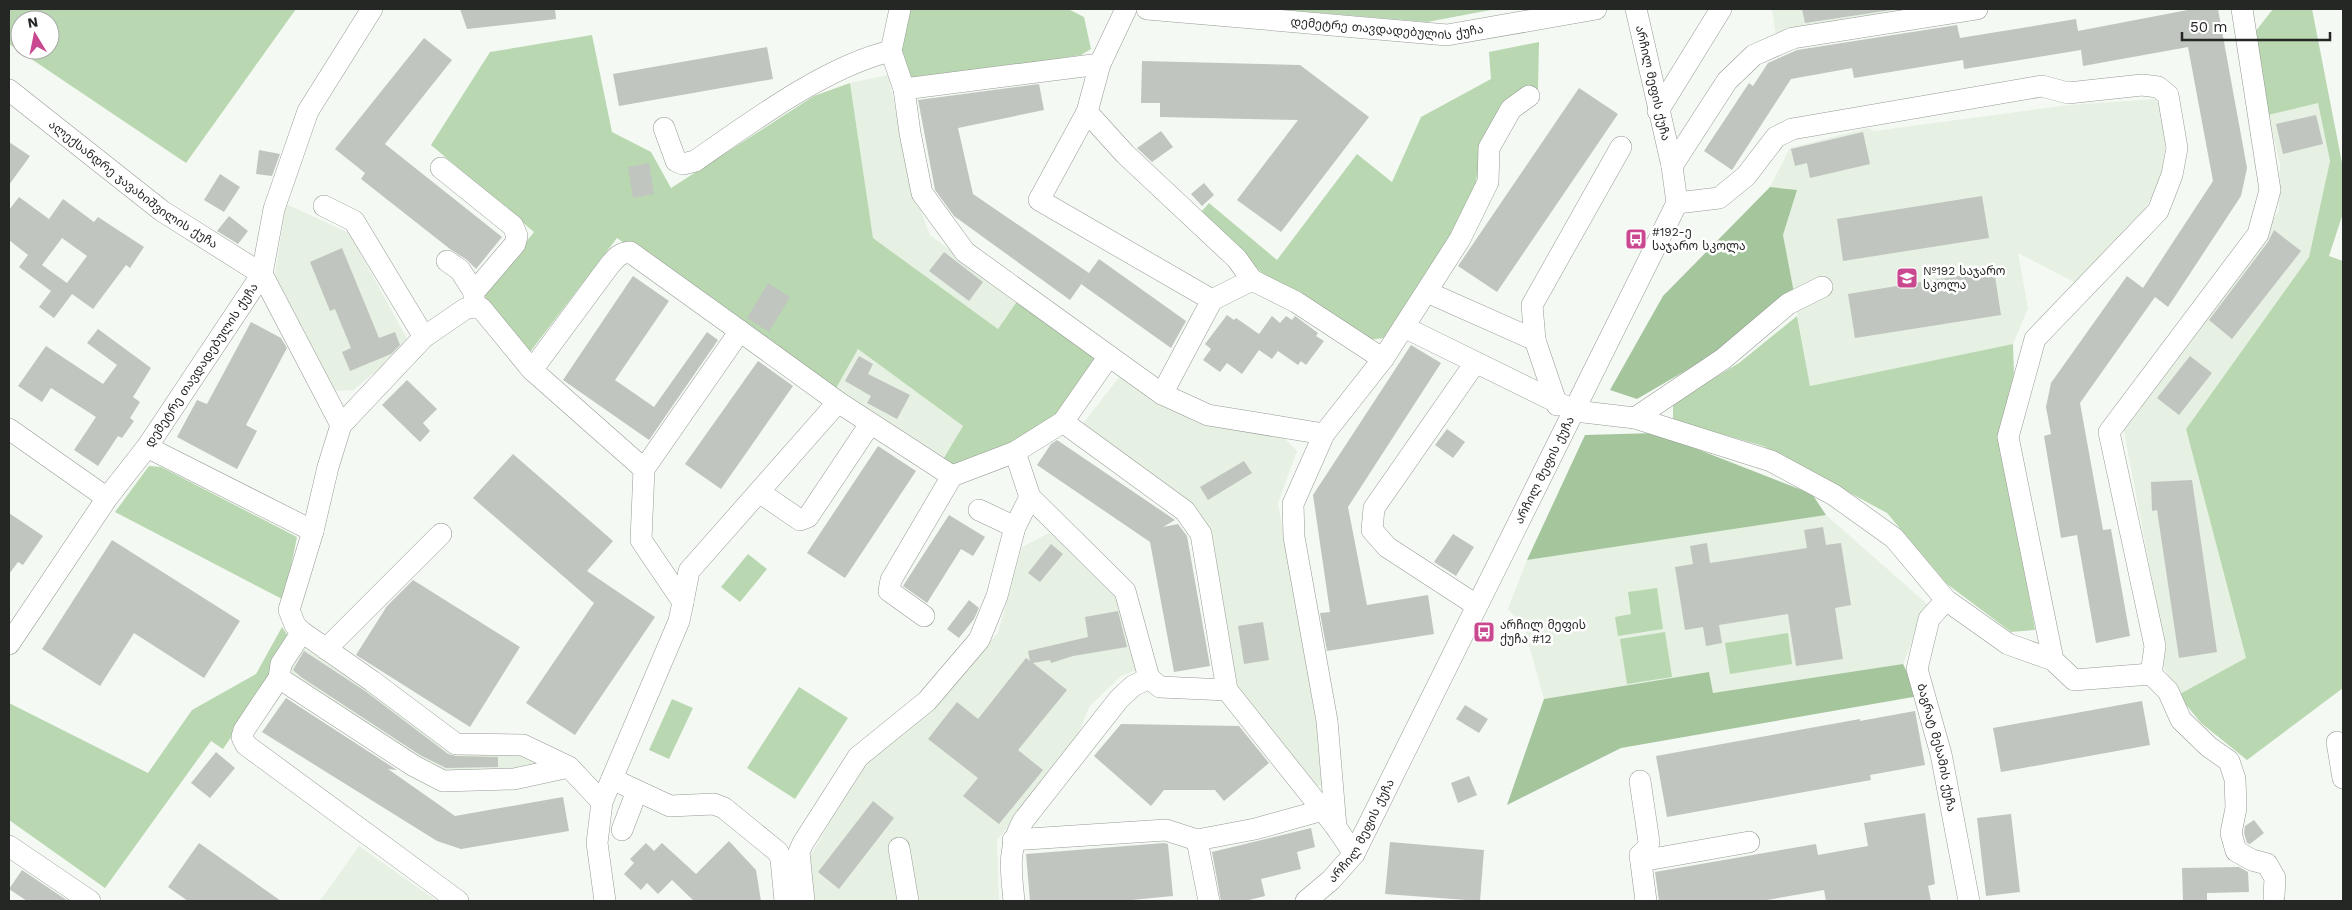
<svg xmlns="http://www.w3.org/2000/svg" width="2352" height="910" viewBox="0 0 2352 910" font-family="'Work Sans','Noto Sans Georgian',sans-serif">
<rect width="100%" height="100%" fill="#f4f9f3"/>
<path fill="#e6f0e3" d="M1772,9h161l-157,27z
M888,75l25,115 17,45 88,65 -20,29 -125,-91 -23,-155z
M2156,99l11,22 -5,58 -33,58 -53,46 -58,-30 10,55 -15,36 -203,42 -27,-151 14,-45 -27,-3 20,-39 78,-20 6,3 195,-26z
M2318,102l12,59 -21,96 -123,172 60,230 -68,36 -15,-29 -1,-34 -39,-206 156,-215 1,-47 -12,-49z
M286,204l63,29 61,111 -57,46 -22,1 -56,-116z
M858,348l105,78 -21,35 -107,-71z
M1121,375l158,58 18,18 -19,52 49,282 -16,1 -76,-101 -24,-154 -25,-33 -105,-72z
M1826,515l101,89 -24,60 -190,29 -4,-20 -165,26 -20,-72 -16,-18 19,-49z
M1049,533l75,62 17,73 -20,8 -32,31 -15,38 -77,95 2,61h-187l-5,-39 59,-103 59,-50 73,-76 24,-86z
M290,639l168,110h63l34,19 -111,10 -167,-112z
M359,846l78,55h-117z"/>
<path fill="#b9d8b1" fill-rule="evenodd" d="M9,9h287l-110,154 -177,-119zM20,20h30v30h-30z
M907,9h161l16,8 7,32 -10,6 -169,26 -17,-32z
M1274,9h222l-69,13z
M2273,9h39l31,159v45l-14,43 14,5v427l-96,72 -46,-37 -23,-28 68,-37 -60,-229 123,-172 21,-96 -12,-58 -50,12 -13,-83z
M592,35l20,97 39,20 20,36 143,-92 36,-13 23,155 125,91 20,-29 78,58 -33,52 -52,34 -51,23 -18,-6 21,-35 -105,-77 -23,41 -218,-152 -90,118 -41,-44 -1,-19 49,-61 -103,-87 59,-93z
M1539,42l-1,47 -20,5 -26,34 -15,47 -3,23 -84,139 -21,3 -102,-62 -66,-66 8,-9 68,57 80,-106 35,28 29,-65 70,-38 -2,-27z
M1797,316l13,70 203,-42 1,29 -13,60 34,197 -24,2 -64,-48 -60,-71 -124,-67 -90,-26v-17l66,-40z
M149,466l12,1 136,70 -13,63 -169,-88z
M748,554l19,15 -27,33 -19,-15z
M1657,588l6,41 -45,7 -3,-19 16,-3 -3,-22z
M282,627l8,12 -20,41 -47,69 -12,-8 -106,147 -96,-68v-117l139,70 44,-63 64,-36z
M1665,632l7,45 -45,7 -7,-45z
M1788,633l4,31 -62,10 -5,-31z
M799,687l49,31 -53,81 -48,-31z
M672,699l21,9 -24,51 -20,-9z"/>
<path fill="#a5c59d" d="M1770,187l27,3 -14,45 11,58 -66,53 -91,53 -27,-9 53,-94z
M1656,433l156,61 14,21 -299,45 58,-125z
M1903,664l16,32 -298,52 -114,57 37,-106 165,-27 4,21z"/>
<path fill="#c0c5bf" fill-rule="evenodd" d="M460,9h95l1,10 -89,10z
M1802,9h96l-93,14z
M2193,9h25l29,159 -6,28 -73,111 -13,-10 -75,106 23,127 8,-1 19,107 -34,7 -19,-108 -16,3 -17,-102 7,-2 -5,-27 5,-24 76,-107 16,12 70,-107 -25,-134 -105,19 -2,-16 -117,19 -1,-9 -109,18 -2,-10 -61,11 -59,91 -28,-19 45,-68 4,3 15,-23 29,-13 160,-25 3,13 116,-19 2,12z
M424,38l28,22 -67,84 117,93 -26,32 -9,-9 -17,-11 -89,-70 4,-6 -30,-24z
M767,47l6,32 -154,27 -6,-32z
M1142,61l158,4 69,52 -88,115 -44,-32 61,-80 -138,-3v-14h-19z
M1039,84l5,26 -86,18 15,66 116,79 -19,27 -116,-84 -19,-26 -15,-80 -2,-10z
M1579,88l39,26 -121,178 -39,-26z
M2316,115l7,29 -40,10 -7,-30z
M1161,131l12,16 -21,15 -15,-14z
M1863,132l7,32 -60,14 -3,-15 -12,3 -4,-17z
M9,142l21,14 -21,29z
M259,150l21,4 -8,22 -16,-2z
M649,163l5,31 -21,4 -5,-31z
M220,174l20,13 -16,25 -20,-12z
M1204,183l10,12 -12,11 -11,-12z
M1982,196l7,42 -146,23 -6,-42z
M19,197l30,22 14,-20 31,23 4,-5 46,30 -14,21 -4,-3 -33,44 -21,-15 -18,24 -15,-11 12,-16 -32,-24 9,-12 -19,-15v-30zM62,238l25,18 -20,27 -25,-18z
M229,216l19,15 -10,13 -21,-13z
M2274,230l27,21 -69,88 -23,-19 59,-78z
M342,248l37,90 16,-6 5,13 -9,9 -41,17 -8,-19 9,-4 -16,-39 -5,2 -20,-49z
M944,252l39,30 -14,19 -40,-30z
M1099,259l87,62 -15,27 -90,-64z
M1994,270l7,45 -146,23 -7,-44z
M633,276l36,25 -54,79 39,27 53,-75 11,8 -69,100 -86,-60z
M768,283l22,14 -21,35 -22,-14z
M1227,315l7,5 2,-2 23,16 13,-18 8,7 6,-7 6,4 3,-4 23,17 -2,3 8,5 -18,24 -5,-4 -3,4 -20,-14 -6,8 -13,-9 -17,24 -15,-11 -7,9 -17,-12 8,-11 -6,-5z
M251,322l30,16 6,10 -41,77 11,6 -20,38 -60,-32 20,-37 10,4z
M98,329l53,39 -18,29 7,5 -10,16 4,3 -12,17 -4,-2 -20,30 -24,-16 22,-33 -45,-29 -9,14 -24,-16 28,-40 57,38 14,-19 -30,-22z
M1411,345l30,18 -93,144 19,98 61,-10 6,39 -107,17 -7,-38 10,-1 -17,-117z
M859,356l14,8 -5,10 42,21 -13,24 -30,-16 4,-7 -26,-15z
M2190,356l22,17 -33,42 -22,-17z
M758,361l35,25 -72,103 -36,-25z
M407,380l30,29 -14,14 7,8 -10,11 -38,-37z
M1447,429l18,13 -12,16 -18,-13z
M1057,440l118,80 -12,7 15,-3 9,12 23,130 -36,6 -24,-130 -113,-77 14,-21z
M878,446l38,25 -71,107 -38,-25z
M513,454l100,87 -26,30 68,46 -80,118 -49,-32 68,-100 -121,-105z
M1244,461l8,12 -44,27 -8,-13z
M2192,480l25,172 -38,6 -22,-148 -5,1 -1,-29z
M9,513l34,23 -20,29 -5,-3 -9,12z
M949,515l36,22 -12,19 -12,-7 -34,54 -24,-17z
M1823,527l3,18 15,-2 10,62 -16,3 8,51 -47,7 -8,-52 -69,11 3,18 -16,3 -3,-19 -18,3 -10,-63 18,-3 -3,-18 17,-3 3,20 97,-15 -3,-18z
M1453,534l21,13 -18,29 -22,-14z
M112,540l128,81 -36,57 -70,-45 -34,53 -58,-37z
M1051,544l12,10 -23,28 -12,-9z
M413,580l107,67 -50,80 -114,-72 31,-49z
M969,600l10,8 -5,11 -15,19 -12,-9z
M1118,611l9,36 -54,9 -22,7 -1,-3 -17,3 34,27 -49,60 25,20 -44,54 -36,-28 15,-18 -50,-39 29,-37 21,17 48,-61 4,3 -2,-10 60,-14 -3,-20z
M1263,622l6,38 -25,4 -6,-38z
M304,651l61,40 83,63 8,2 42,1v10l-52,1 -26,-13 -119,-78 -8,-7z
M286,698l111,72 -9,-1 67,47 108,-19 6,34 -108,18 -24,-8 -175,-109z
M2142,701l8,44 -149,27 -8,-44z
M1465,705l23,14 -9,14 -23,-14z
M1915,711l10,54 -55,10 1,5 -204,37 -11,-61 204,-37v2z
M1121,724l118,2 30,37 -45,38 -9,-11h-51l-13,16 -57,-50z
M216,752l19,16 -25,30 -19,-15z
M1469,776l8,19 -19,8 -7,-20z
M873,801l21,17 -55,71 -21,-17z
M1925,813l10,71 -7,2 3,15h-105l-2,-11 -63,11h-102l-4,-29 161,-28 2,11 50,-9 -4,-23z
M2011,814l9,78 -34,4 -9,-78z
M2254,820l10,13 -14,11 -3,-1 -3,-10 1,-7z
M1311,828l4,19 -18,5 4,17 -40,10 4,17 -20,5h-24l-9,-49z
M729,841l27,29 5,31h-67l-22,-21 -14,14 -11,-11 -6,7 -17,-16 10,-11 -4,-4 16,-16 8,8 8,-8 34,31z
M1390,842l94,8 -4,51 -95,-7z
M199,843l82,58h-93l-20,-14z
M1164,843l4,1 5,52 -52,5h-91l-4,-47z
M2239,867l9,5 1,20 -42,1v8h-24l-1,-33z
M22,870l46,31h-41l-18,-12z"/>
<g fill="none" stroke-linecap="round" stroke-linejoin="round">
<g stroke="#969b95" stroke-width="22">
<g id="minor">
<path d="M900,9l-9,42 13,38 6,44 12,60 43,59 144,104"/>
<path d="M1126,9l-26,55 -13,48 -48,88 173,100 40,-20 44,22 87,57"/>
<path id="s1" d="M1147,9l300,26 149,-26"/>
<path d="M2242,9l28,181 -12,44 -149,198 46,214 -4,28 17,17 13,29 28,27 20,14 6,18 1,29 -5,25 5,18 16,9 15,4 8,14 -1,18"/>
<path d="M904,89l196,-25"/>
<path id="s2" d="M9,90l153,121 100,63"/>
<path d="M1658,111l63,-102"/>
<path d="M1087,112l38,42 112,105 15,21"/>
<path d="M664,128l12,33 7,3 12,-3c55,-38 131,-95 196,-110"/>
<path d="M1672,166l55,-85 27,-26 39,-17 184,-29"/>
<path d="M441,168l72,58 4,10 -2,8 -41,48v15"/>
<path d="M1677,203l42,-5 27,-22 30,-39 16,-8 250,-43 26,7 74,-8 16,2 10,8 9,53 -5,27 -14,36 -123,128 -27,98 45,223 21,20 77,-6"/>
<path d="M324,206l30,15 70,116"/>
<path d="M447,261l13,9 14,22"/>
<path d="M262,274l79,151"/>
<path d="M1427,292l108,48"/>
<path d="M1404,327l171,84 60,7 136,43 63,34 60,43 52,62 62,44 45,16"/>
<path d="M740,331l98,71"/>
<path d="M1475,363l-101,145 -2,22 15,17 89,58"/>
<path d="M532,370l77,-104c7,-8 10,-13 21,-14l110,79 -96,138"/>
<path d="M1162,394l50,-94"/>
<path d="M1557,405l-22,-65 -3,-35 89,-158"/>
<path d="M1635,418l88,-59 65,-55 34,-17"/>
<path d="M9,429l98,69"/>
<path d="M1324,434l-116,-19 -46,-21 -53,-38 -46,66 122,89 16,23 26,156 109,137 18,27"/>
<path d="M147,447l166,84"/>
<path d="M1015,452l15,45 95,94 24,87 11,9 67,3"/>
<path d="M759,492l41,28 8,-3 62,-93"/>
<path d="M979,510l36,17"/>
<path id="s3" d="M1946,600l-17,19 -12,50 24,85 28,147"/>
<path d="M683,602l6,-31 149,-169 114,74 63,-24 48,-30"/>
<path d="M924,616l-35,-25 2,-11 61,-104"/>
<path id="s4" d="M9,644l98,-146 40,-51 115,-173 12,-65 34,-98 64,-102"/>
<path d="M326,649l115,-115"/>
<path d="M279,678l2,-14 21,-32"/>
<path d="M2337,742l6,36"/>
<path d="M612,779l58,27 44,-2 10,4 54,44 3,7 4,42"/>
<path d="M1640,781l9,61 -2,7 -7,6 6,46"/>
<path d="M602,802l77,-181 4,-19 -42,-62 3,-71 -112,-99 -51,-62 -7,-1 -9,2 -41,28 -83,88 -13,42 -15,64 -24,79 6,15 7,7 70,49 84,63 67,1 46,22 33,35 -5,41 8,58"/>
<path d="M1336,827l-9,-106 -33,-184 -1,-33 31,-70 59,-75 77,-120 28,-57 1,-34 22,-39 18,-13"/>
<path d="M622,830l15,-39"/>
<path d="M1013,840l153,-10 31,10 58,-11 68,-19"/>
<path d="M1197,840l12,61"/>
<path d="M9,846l81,55"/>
<path d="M899,848l9,53"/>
<path d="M1641,861l108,-19"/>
<path d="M458,901l-212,-156 -4,-8 2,-7 35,-52 135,88 29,15 71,-2 55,-12"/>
<path d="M804,901l-5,-49 4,-9 55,-86 69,-56 52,-61 18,-44 18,-69 15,-30"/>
<path d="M1014,901c-3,-32 -7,-50 9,-80l96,-122 14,-13 16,-8"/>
<path id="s5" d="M1306,901l25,-21 23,-26 323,-651 -5,-37 -36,-157"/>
</g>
</g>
<use href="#minor" stroke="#fff" stroke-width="21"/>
</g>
<defs>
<g id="bus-square" transform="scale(1.125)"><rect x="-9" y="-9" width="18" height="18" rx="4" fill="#ca4890" stroke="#fff"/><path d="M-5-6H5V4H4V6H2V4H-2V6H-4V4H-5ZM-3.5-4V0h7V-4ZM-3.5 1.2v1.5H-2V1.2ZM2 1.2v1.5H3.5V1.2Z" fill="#fff"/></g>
<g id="school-square" transform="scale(1.125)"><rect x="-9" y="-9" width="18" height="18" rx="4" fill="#ca4890" stroke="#fff"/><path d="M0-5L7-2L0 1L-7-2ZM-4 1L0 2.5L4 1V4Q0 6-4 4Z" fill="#fff"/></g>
</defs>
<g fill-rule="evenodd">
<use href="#bus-square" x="1636" y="239"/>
<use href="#school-square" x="1907" y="278"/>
<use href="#bus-square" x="1484" y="632"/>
</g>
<g text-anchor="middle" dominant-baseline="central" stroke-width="5" stroke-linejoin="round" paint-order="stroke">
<g font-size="12" fill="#252724" stroke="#fff">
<text stroke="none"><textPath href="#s1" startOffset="241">დემეტრე თავდადებულის ქუჩა</textPath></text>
<text transform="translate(1653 83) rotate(77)">არჩილ მეფის ქუჩა</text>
<text stroke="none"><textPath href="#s2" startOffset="156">ალექსანდრე ჯავახიშვილის ქუჩა</textPath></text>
<text stroke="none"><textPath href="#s4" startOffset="339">დემეტრე თავდადებულის ქუჩა</textPath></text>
<text stroke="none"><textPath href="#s5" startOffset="496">არჩილ მეფის ქუჩა</textPath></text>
<text stroke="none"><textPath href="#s3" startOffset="158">ბაგრატ მესამის ქუჩა</textPath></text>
<text stroke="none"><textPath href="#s5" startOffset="91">არჩილ მეფის ქუჩა</textPath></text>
</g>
<g font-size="12" fill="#252724" stroke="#fff" text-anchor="start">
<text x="1652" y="232">#192-ე<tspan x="1652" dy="14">საჯარო სკოლა</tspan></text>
<text x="1923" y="271">№192 საჯარო<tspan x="1923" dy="14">სკოლა</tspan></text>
<text x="1500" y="625">არჩილ მეფის<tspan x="1500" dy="14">ქუჩა #12</tspan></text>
</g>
</g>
<rect width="2352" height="910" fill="none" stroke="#252724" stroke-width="20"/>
<g transform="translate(35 35) rotate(350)"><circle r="24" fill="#ffffff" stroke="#a8a9a7"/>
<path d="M0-4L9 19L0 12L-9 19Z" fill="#ca4890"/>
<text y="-8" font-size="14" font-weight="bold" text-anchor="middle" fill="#252724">N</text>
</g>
<path d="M2182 32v8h148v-8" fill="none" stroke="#252724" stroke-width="2.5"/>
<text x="2190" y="32" font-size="15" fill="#252724" stroke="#ffffff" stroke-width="4" paint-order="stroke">50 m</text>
</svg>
